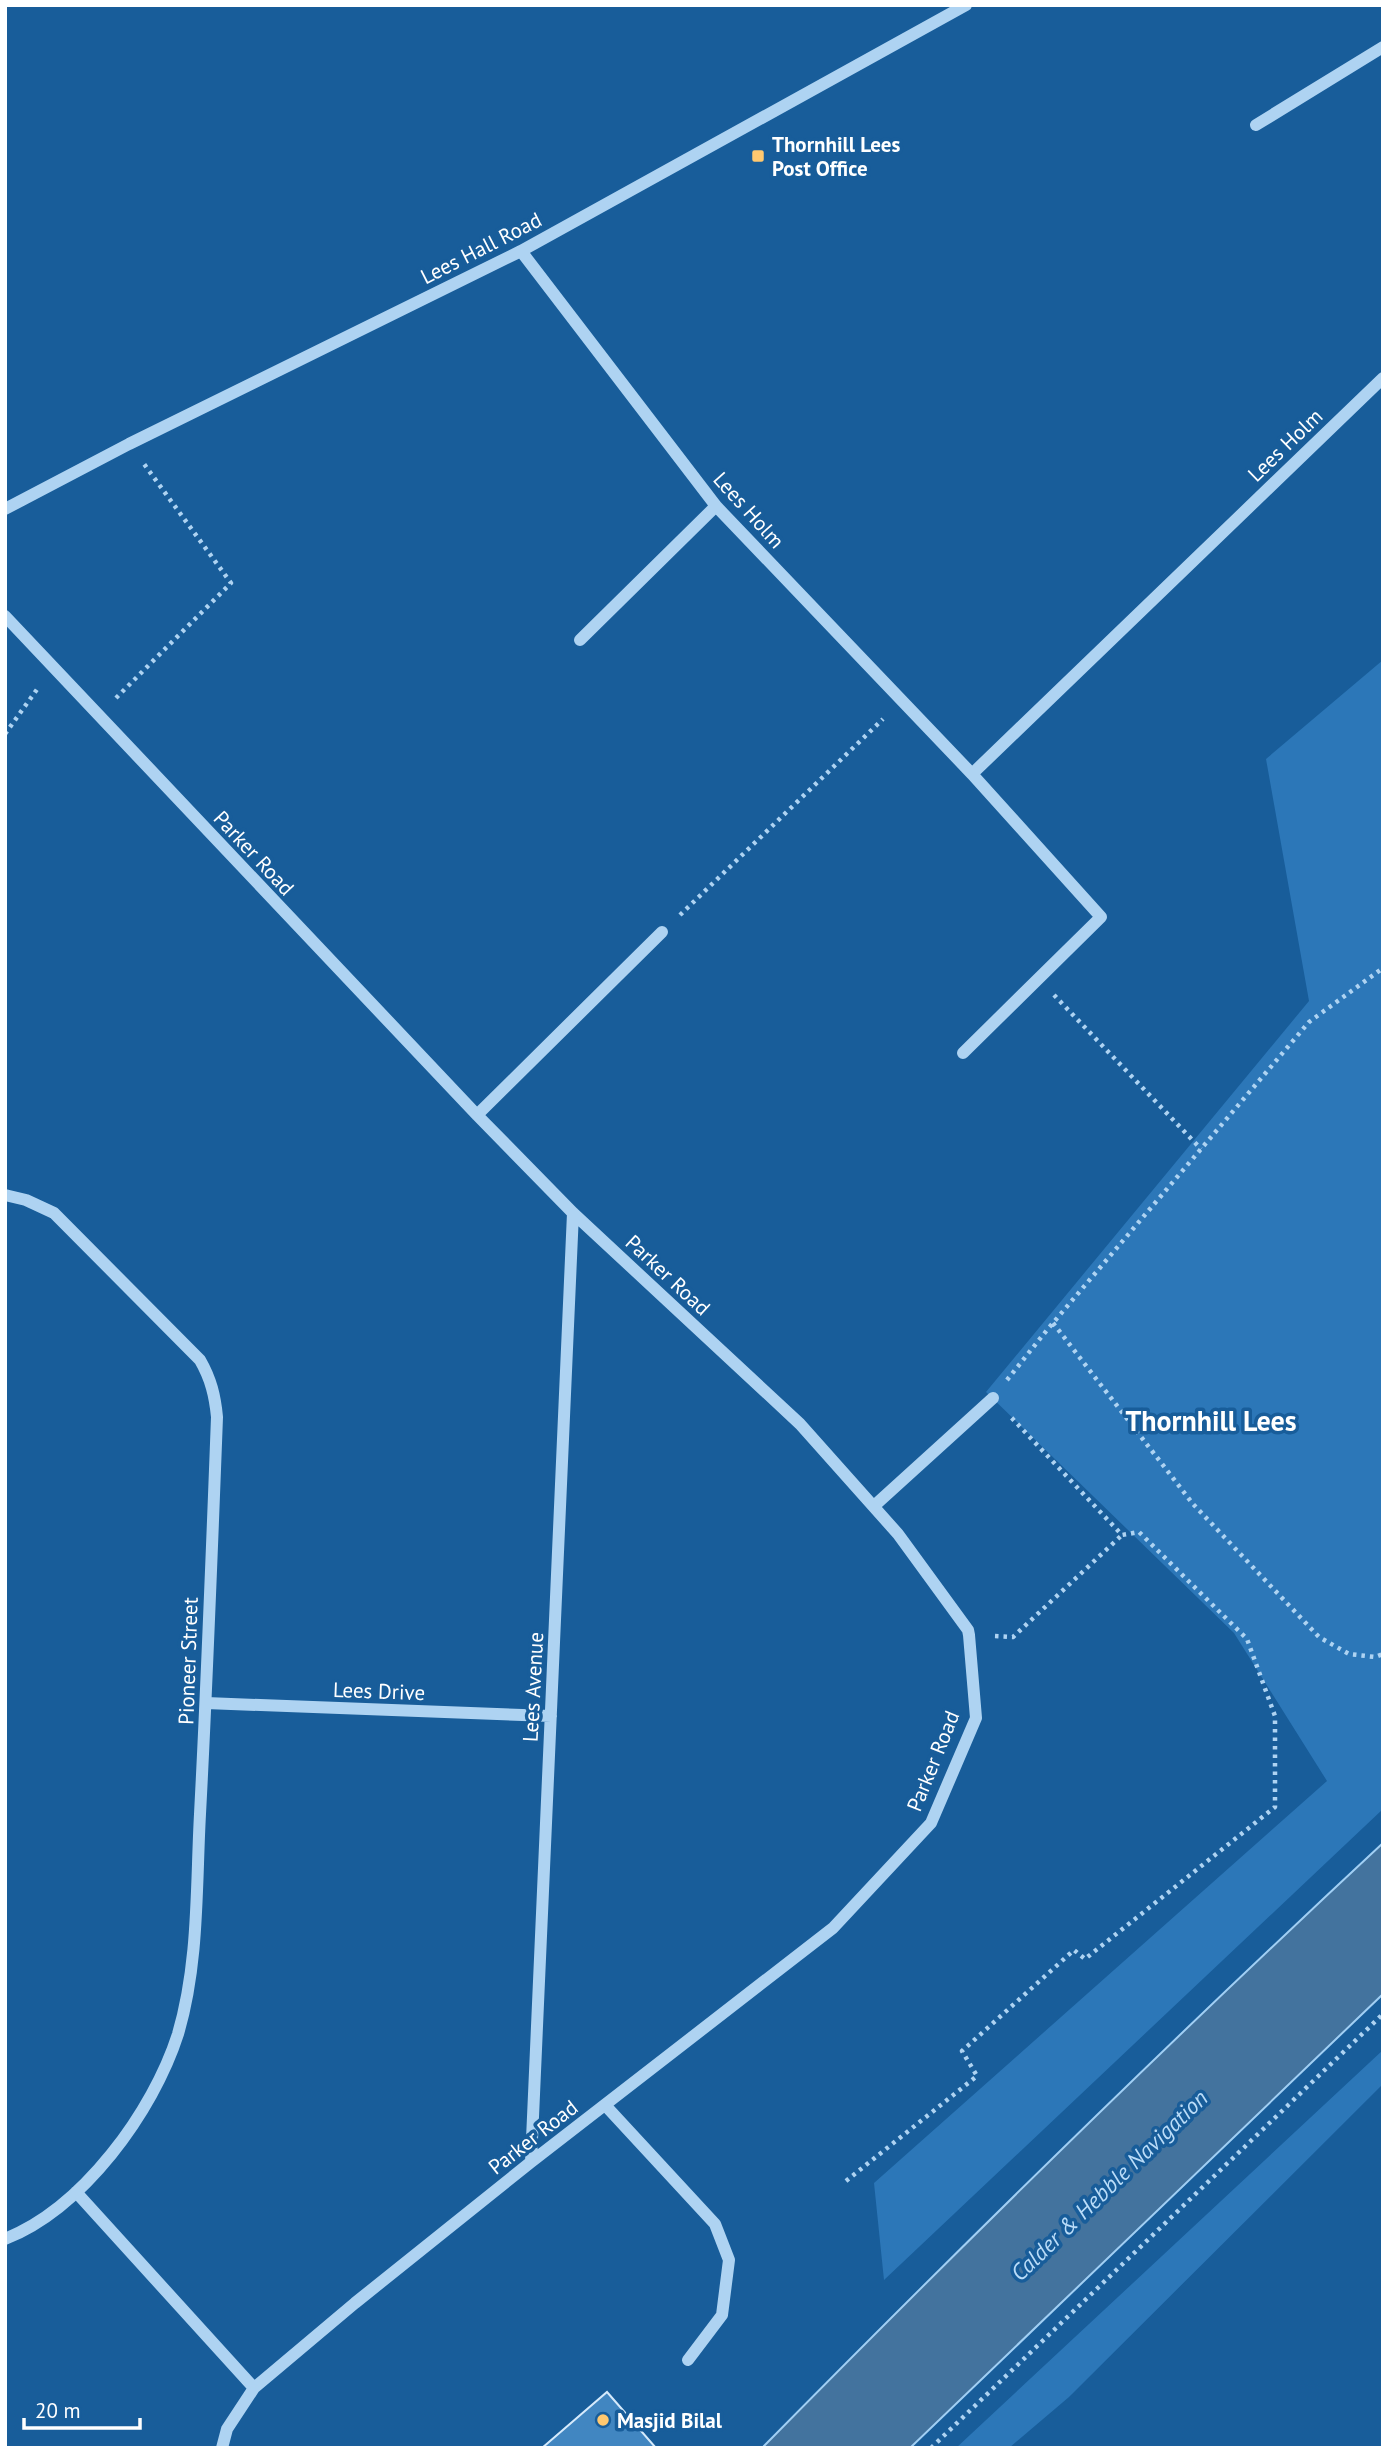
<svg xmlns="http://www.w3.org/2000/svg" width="1388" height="2453" viewBox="0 0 1388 2453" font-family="'PT Sans',sans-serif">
<rect width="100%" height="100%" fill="#185d9a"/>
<path fill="#2c77b8" d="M1383,660v1149l-499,471 -10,-97 453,-402 -93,-148 -248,-241 323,-391 -43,-242z
M1383,2050v34l-314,313 -60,51h-53z"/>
<path fill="#43739e" stroke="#a1cff4" stroke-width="2" d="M1383,1843v151l-473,454h-148c203,-206 409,-408 621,-605z"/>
<path fill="#4186c1" stroke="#d5eafc" stroke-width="2" d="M607,2392l49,56h-114z"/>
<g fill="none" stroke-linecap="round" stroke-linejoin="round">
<path stroke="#aed3f2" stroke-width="4.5" stroke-dasharray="3.5 5" stroke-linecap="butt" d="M116,698l115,-115 -87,-119
M5,734l33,-46
M680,915l203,-196
M1054,995l147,154
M1053,1323l140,181 126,133 30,17 26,3 8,-3
M1007,1380l40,-50 262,-308 74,-54
M995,1636l18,1 109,-102
M846,2181l131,-105 -15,-25 112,-101 11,9 190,-152v-91l-28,-77 -108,-107 -17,3 -113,-120
M931,2448l452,-434"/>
<path stroke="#aed3f2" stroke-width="12" d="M1256,125l127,-78
M521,251l195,255 256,268 411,-396
M5,509l124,-65 392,-193 445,-246
M5,616l472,499 96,98 227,211 98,110 70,96 1,5 7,83 -45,105 -98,105 -302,234 -176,141 -101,85 -27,41 -5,19
M580,640l136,-134
M963,1053l138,-136 -129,-143
M477,1115l185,-183
M5,1195l21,5 28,13 146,147c11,19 15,36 17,57 -5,132 -10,265 -17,397 -4,73 -1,149 -22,220 -25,78 -95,174 -173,205
M874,1506l119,-108
M206,1703l345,13
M605,2105l110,119 14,36 -7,55 -34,45
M531,2162l42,-949
M76,2192l178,196"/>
</g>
<g fill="#ffc86f" stroke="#185d9a" stroke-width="2.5">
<rect x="751" y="149" width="14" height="14" rx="3.5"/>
<circle cx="603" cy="2420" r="7"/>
</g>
<g text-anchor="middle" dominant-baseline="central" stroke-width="7" stroke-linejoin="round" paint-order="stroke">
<g font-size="21" font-weight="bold" fill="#fff" stroke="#185d9a" text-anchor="start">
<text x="772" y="144">Thornhill Lees<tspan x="772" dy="24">Post Office</tspan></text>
<text x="617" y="2420">Masjid Bilal</text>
</g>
<g font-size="21" fill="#fff" stroke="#185d9a">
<text transform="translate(481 248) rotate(-27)">Lees Hall Road</text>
<text transform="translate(1285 445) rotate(-44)">Lees Holm</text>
<text transform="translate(749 510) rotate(48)">Lees Holm</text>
<text transform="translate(254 853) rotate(47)">Parker Road</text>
<text transform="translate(668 1275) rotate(43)">Parker Road</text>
<text transform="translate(188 1661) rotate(-88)">Pioneer Street</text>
<text transform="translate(533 1687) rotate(-87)">Lees Avenue</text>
<text transform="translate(379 1691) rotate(2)">Lees Drive</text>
<text transform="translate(933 1761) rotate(-68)">Parker Road</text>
<text transform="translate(533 2137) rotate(-38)">Parker Road</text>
</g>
<g font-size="23" font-style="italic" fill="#badcf8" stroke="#185d9a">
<text transform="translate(1109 2185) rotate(-44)">Calder &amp; Hebble Navigation</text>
</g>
<g font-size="28" font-weight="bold" fill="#fff" stroke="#185d9a">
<text x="1211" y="1420">Thornhill Lees</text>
</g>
</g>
<rect width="1388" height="2453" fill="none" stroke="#ffffff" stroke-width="14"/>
<path d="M24 2418v10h116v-10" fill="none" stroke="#ffffff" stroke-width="3.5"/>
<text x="35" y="2418" font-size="21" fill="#ffffff" stroke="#185d9a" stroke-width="5" paint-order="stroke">20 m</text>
</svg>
